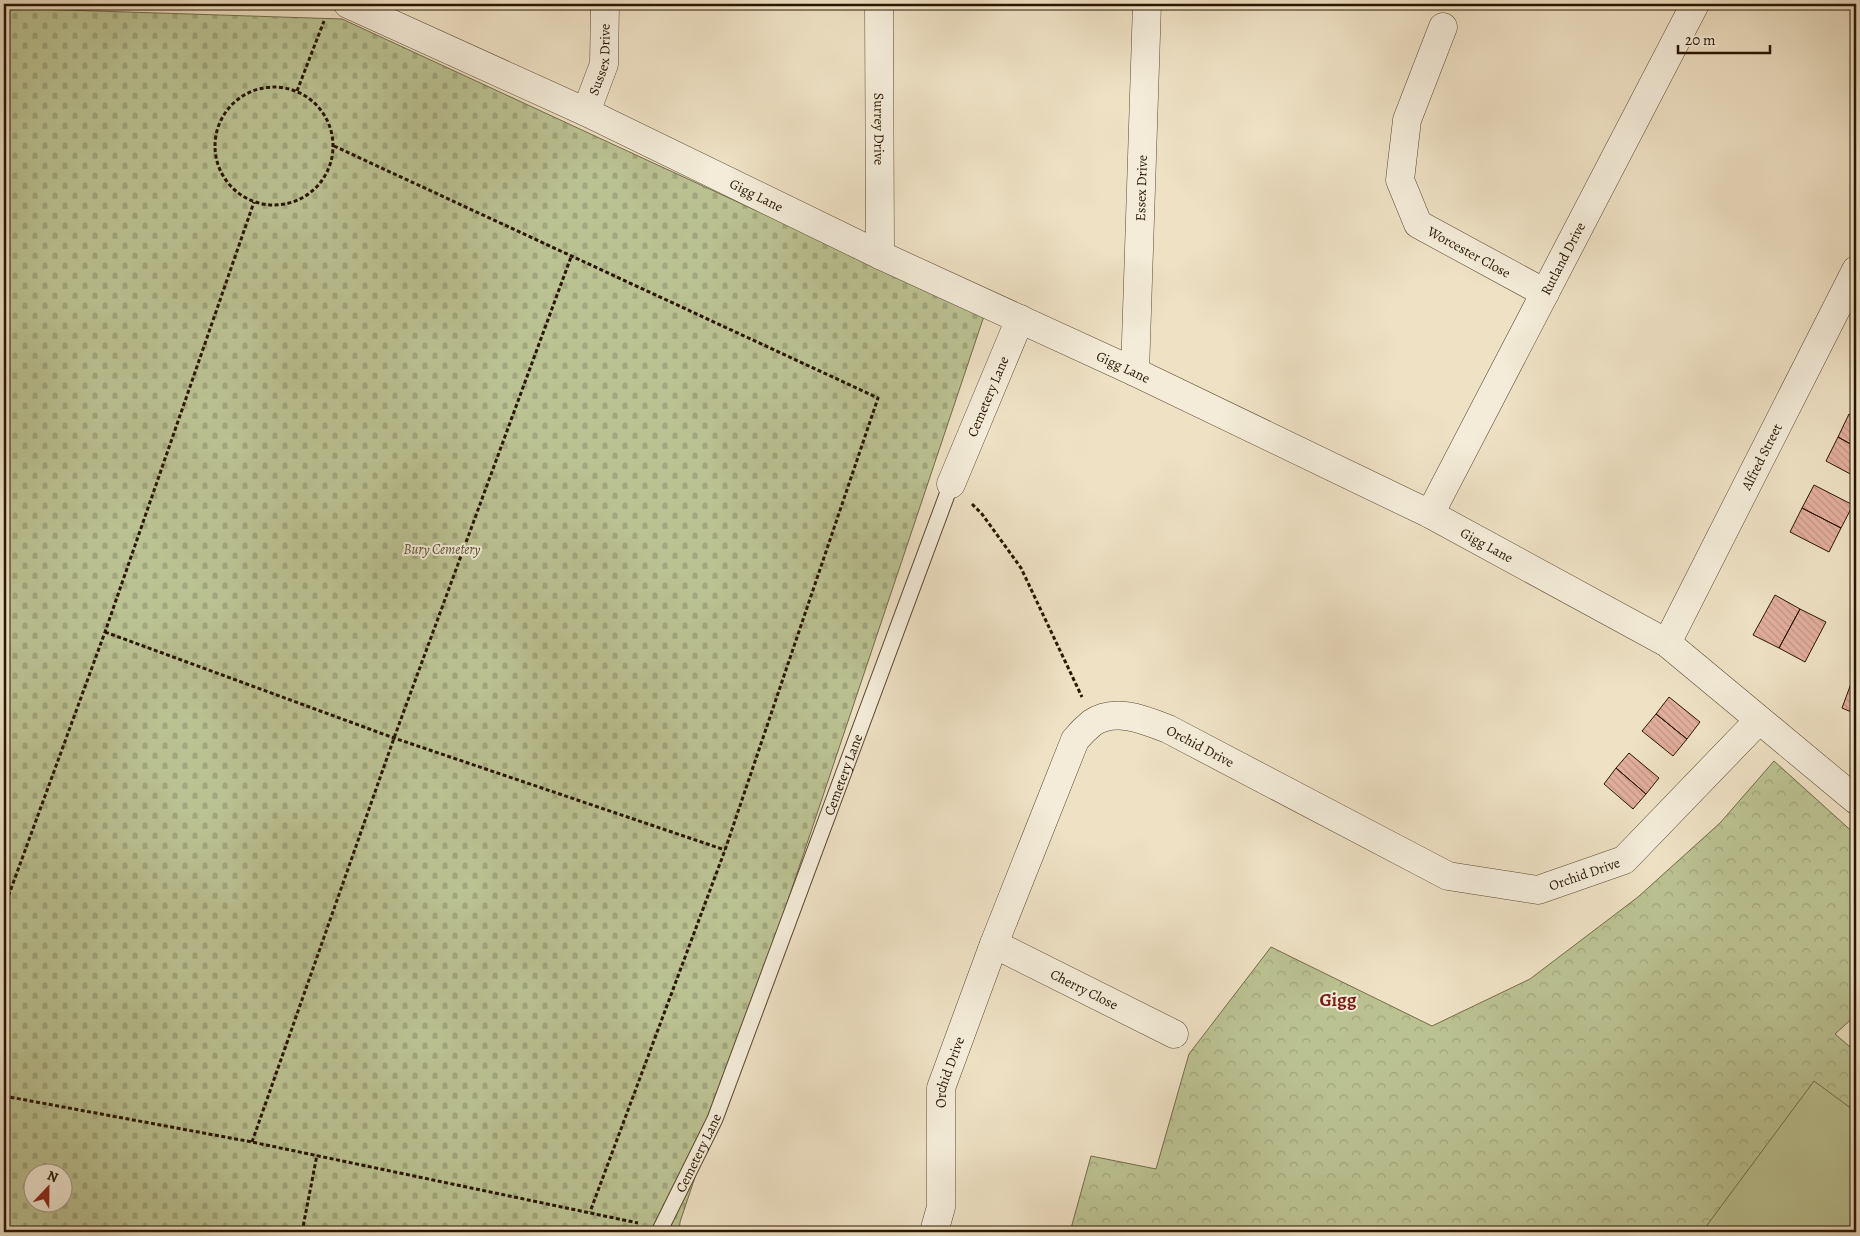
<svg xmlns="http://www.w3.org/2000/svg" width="1860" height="1236" viewBox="0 0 1860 1236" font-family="Alegreya,serif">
<defs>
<pattern id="forest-crowns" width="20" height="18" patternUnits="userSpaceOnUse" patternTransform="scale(1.25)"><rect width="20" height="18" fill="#bbc292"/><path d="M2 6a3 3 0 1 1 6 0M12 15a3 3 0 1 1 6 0" fill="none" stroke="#a1a67c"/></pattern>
<pattern id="cemetery-stones" width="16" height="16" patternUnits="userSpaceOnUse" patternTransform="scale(1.25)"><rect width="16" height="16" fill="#bbc292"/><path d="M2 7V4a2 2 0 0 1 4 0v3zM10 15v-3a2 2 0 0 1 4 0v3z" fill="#a1a67c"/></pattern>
<pattern id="building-back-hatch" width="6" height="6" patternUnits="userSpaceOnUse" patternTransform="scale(1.25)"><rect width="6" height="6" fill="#e2ae9d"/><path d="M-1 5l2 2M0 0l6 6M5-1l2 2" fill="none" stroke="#c29585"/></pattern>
</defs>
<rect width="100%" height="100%" fill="#eee1c4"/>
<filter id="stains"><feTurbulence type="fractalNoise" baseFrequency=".004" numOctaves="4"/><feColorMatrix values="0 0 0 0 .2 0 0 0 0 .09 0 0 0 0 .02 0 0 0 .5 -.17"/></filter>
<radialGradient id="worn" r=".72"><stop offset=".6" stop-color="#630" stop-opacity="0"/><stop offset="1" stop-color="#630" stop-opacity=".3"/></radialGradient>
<path fill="url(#forest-crowns)" stroke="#726c49" d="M1774,761l82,74v180l-21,19 21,18v180h-786l21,-76 65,13 33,-115 82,-107 161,79 98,-47 108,-82 82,-74z"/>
<path fill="url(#cemetery-stones)" stroke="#726c49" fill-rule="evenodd" d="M4,8l338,11 642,297 -304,906 -1,10h-675zM32,1174h30v30h-30z"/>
<path fill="#bbc292" stroke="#726c49" d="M1814,1081l42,31v120h-154z"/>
<path fill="url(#building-back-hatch)" stroke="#281600" d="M1849,414l7,3v30l-18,-10z
M1838,437l18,10v30l-30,-16z
M1814,485l39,20 -12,23 -39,-20z
M1802,508l39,20 -12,24 -39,-20z
M1775,595l25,14 -21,39 -26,-13z
M1800,609l26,13 -21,40 -26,-14z
M1856,670v44l-14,-6z
M1669,697l31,25 -13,17 -31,-25z
M1656,714l31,25 -14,17 -31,-25z
M1629,753l30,25 -13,16 -30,-26z
M1616,768l30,26 -13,15 -29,-25z"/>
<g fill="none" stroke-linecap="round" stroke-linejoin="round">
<g stroke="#5a4931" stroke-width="17">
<g id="service">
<path id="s1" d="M661,1228l54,-109 236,-635"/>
</g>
</g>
<g stroke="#5a4931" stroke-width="29">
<g id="minor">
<path id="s2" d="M348,4l238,108 294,143 255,117 295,142 237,129 189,157"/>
<path id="s3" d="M879,4l1,251"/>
<path id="s4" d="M1443,27l-36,93 -7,60 18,44 127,69"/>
<path id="s5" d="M586,112l18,-48 1,-60"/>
<path id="s6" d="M1135,372l12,-368"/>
<path id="s7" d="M951,484l69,-165"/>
<path id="s8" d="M1430,514l265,-510"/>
<path id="s9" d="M1667,643l189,-373"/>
<path id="s10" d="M994,944l180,90"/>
<path id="s11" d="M934,1232l7,-25v-119l53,-144 81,-204c5,-6 11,-12 17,-17 23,-16 53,-3 76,6l280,147 90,14 86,-30 135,-140"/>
</g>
</g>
<path stroke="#281600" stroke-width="3" stroke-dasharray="4 2.5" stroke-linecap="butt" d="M215 146a59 59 0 1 1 118 0a59 59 0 1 1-118 0Z
M297,91l27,-70
M334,146l544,252 -153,452 -135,362
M972,504l10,10 39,54 61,129
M105,632l289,106 331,112
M4,908l101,-276 149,-430
M4,1096l248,46 386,81
M252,1142l142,-404 177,-481
M302,1232l15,-77"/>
<use href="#service" stroke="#f4ecd9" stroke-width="15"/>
<use href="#minor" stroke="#f4ecd9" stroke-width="28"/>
</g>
<g text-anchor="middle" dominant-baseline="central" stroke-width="4" stroke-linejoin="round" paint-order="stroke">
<g font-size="14" fill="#281600" stroke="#f4ecd9">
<text stroke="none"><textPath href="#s5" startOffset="55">Sussex Drive</textPath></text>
<text stroke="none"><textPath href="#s3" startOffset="125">Surrey Drive</textPath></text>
<text stroke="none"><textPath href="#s6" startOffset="184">Essex Drive</textPath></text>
<text stroke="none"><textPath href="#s2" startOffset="451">Gigg Lane</textPath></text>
<text stroke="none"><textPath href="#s4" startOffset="266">Worcester Close</textPath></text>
<text stroke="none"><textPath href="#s8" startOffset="288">Rutland Drive</textPath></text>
<text stroke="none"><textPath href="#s2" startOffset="856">Gigg Lane</textPath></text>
<text stroke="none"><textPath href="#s7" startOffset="95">Cemetery Lane</textPath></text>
<text stroke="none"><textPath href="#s9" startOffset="209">Alfred Street</textPath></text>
<text stroke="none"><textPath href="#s2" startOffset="1261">Gigg Lane</textPath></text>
<text stroke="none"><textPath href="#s11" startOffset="658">Orchid Drive</textPath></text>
<text stroke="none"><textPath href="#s1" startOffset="489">Cemetery Lane</textPath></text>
<text stroke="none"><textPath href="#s11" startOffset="1078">Orchid Drive</textPath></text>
<text stroke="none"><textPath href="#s10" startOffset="101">Cherry Close</textPath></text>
<text stroke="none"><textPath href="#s11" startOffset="162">Orchid Drive</textPath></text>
<text stroke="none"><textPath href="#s1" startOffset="84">Cemetery Lane</textPath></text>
</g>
<g font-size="14" font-style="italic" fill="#5b5233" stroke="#f4ecd9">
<text x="442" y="549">Bury Cemetery</text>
</g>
<g font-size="19" font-weight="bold" fill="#7a1f14" stroke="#f4ecd9">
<text x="1338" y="1000">Gigg</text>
</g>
</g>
<rect width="1860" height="1236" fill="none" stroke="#eee1c4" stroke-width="20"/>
<rect x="5" y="5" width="1850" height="1226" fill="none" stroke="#281600" stroke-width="2.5"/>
<rect x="10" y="10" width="1840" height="1216" fill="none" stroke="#281600"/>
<g transform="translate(48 1188) rotate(22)"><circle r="24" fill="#f4ecd9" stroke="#a29682"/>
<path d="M0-4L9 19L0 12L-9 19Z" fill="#8f2418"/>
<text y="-8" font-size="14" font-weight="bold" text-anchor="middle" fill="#281600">N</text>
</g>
<path d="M1678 45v8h92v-8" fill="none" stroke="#281600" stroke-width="2.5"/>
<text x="1685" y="45" font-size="15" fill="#281600" stroke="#f4ecd9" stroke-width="4" paint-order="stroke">20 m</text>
<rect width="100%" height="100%" filter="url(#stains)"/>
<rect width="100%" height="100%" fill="url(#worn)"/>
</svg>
